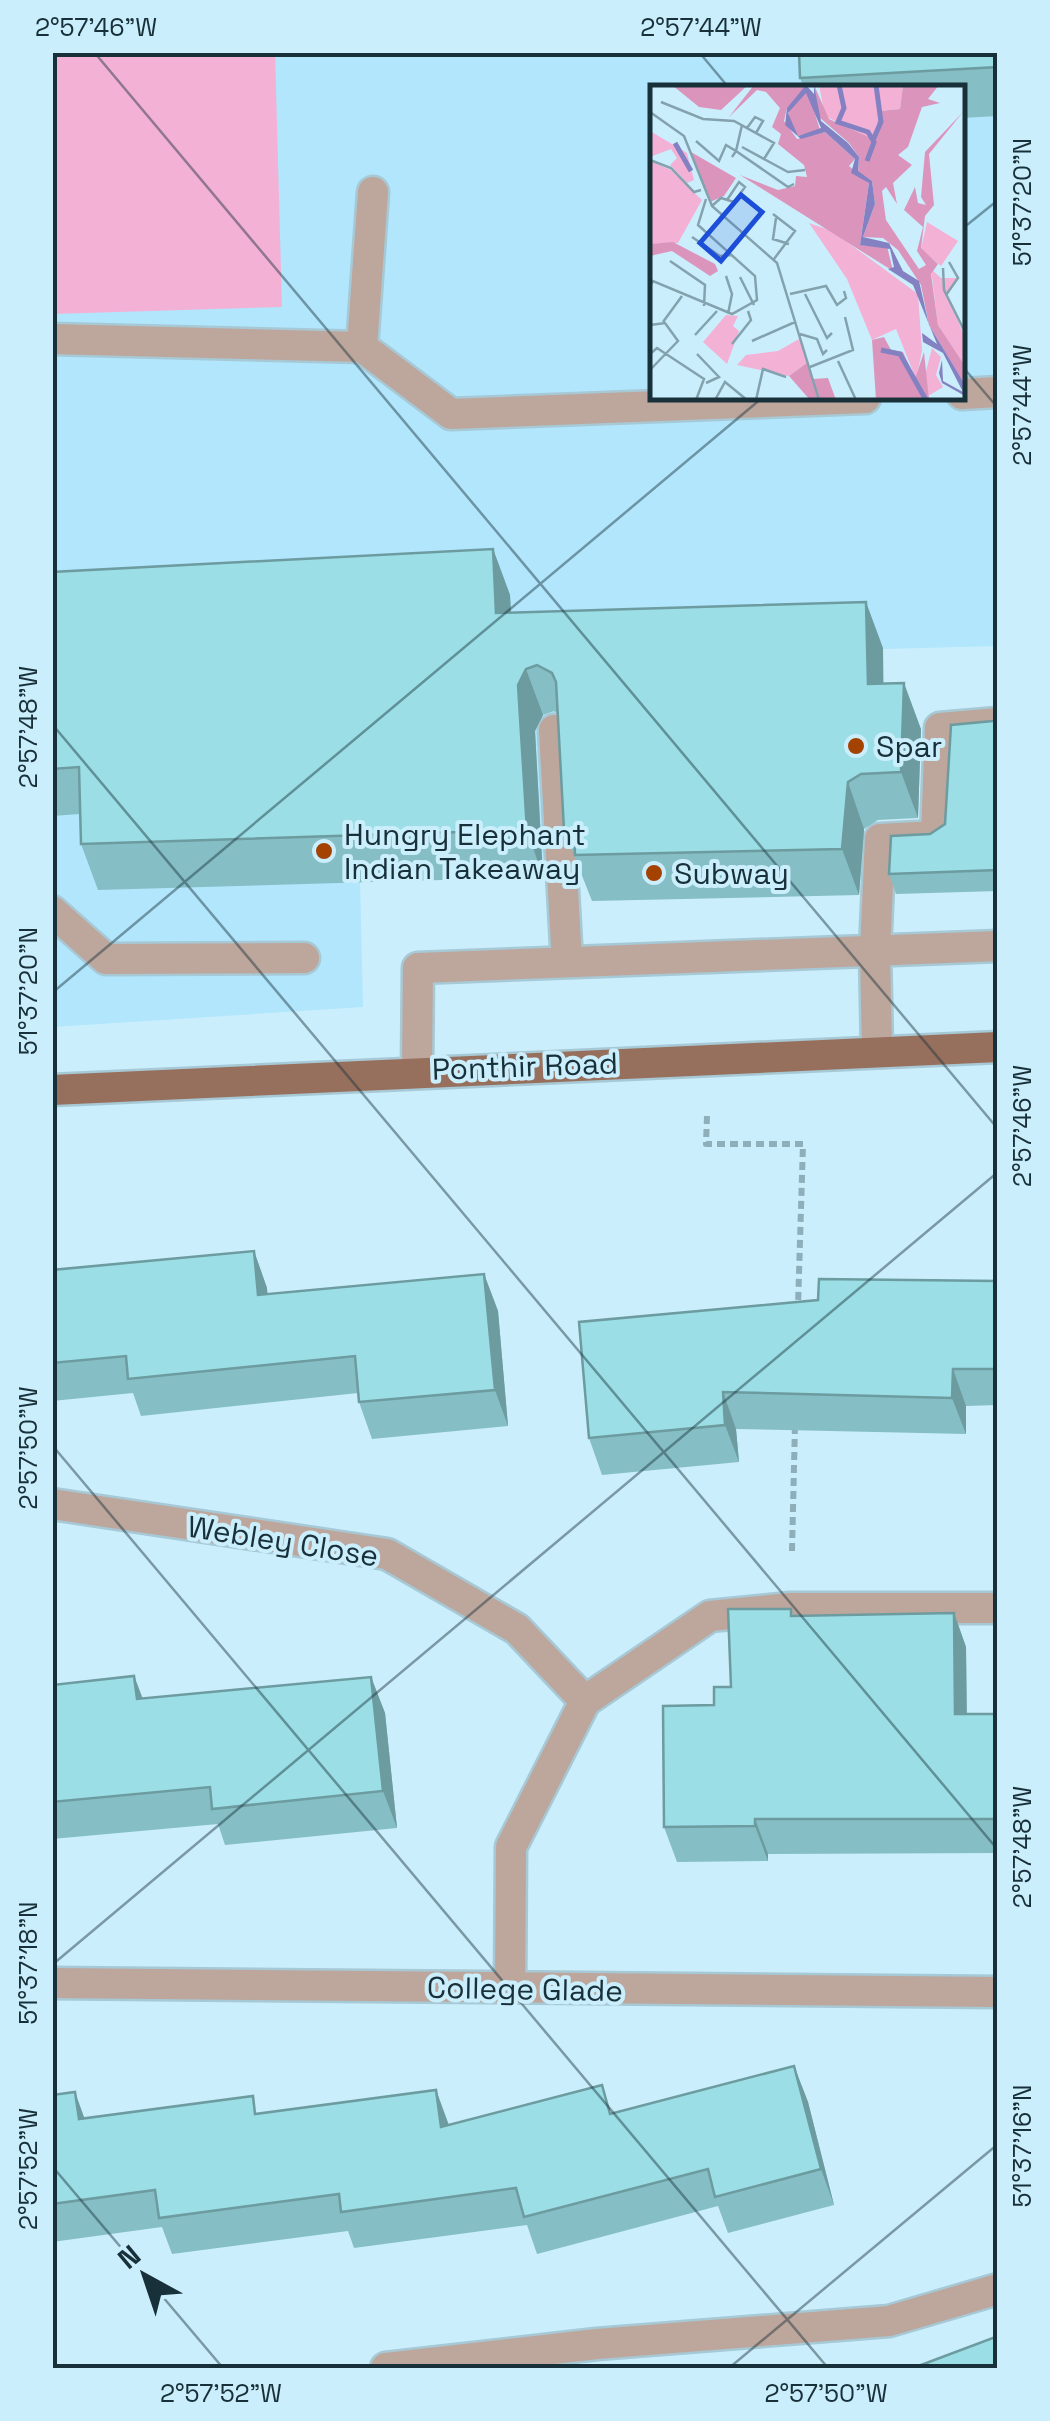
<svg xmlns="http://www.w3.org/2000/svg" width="1050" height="2421" viewBox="0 0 1050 2421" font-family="'Space Grotesk',sans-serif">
<rect width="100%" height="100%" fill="#cbeefc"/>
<path fill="#b1e6fc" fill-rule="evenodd" d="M53,53h944v593l-410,11 4,206 -231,18 3,126 -310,20zM652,88h310v310h-310z"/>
<path fill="#f3b1d6" d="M52,53h223l7,254 -229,7z"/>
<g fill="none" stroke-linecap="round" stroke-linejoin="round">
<g stroke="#a7c8d5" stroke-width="35">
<path id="minor" d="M52,339l310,8 11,-155
M362,347l89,67 414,-16
M962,394l36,-2
M554,730l13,232
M52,911l54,48 198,-1
M877,1050l-2,-99 5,-112 56,-3 4,-108 58,-5
M417,1071l1,-103 580,-22
M52,1504l335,50 130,75 68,72
M52,1983l946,9
M510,1989l1,-142 74,-146 125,-85 80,-8h208
M386,2368l211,-24 292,-23 109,-32"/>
</g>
<g stroke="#a7c8d5" stroke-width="35">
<path id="major" d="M52,1090l946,-43"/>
</g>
<path stroke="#8eaeba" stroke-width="6" stroke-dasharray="8 5" stroke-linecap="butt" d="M707,1116l-1,28h97l-5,162
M792,1551l3,-127"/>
<use href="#minor" stroke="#bda69c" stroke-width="30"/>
<use href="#major" stroke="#976f5d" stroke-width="30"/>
</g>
<path fill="#85bfc5" d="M998,52v64l-36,2v-30h-158l-4,-10z
M493,549l17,46 1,18 372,35v35l38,46 -3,89 -40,2 -14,9 -5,66 -267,6 -28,-71 -7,-117 -3,-2 -11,4 -8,16 8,146 -445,13 -17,-46 -1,-30 -28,2v-244z
M998,719v172l-102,3 -7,-20 56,-50 48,-103z
M254,1251l13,37v6l217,-20 14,37 10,115 -136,13 -13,-37 -1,-9 -217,23 -8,-23 -81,8v-131z
M998,1281v124l-32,1v28l-230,-5 3,33 -137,13 -13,-37 229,-138z
M791,1609l3,7 160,-3 12,34 1,67h31v139l-230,1v7l-91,1 -13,-35 50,-122 17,-18z
M134,1676l9,23 228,-22 14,36 12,115 -172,17 -7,-21 -166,15v-154z
M794,2066l14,36 26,103 -106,28 -10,-27 -181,48 -10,-29 -173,23 -6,-17 -176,23 -10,-27 -110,15v-147l33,24 174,-6 177,-23 13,35 164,-12z"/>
<path fill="#6c9ba0" d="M493,549l17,46 3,64 -17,-46z
M866,602l17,46 1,82 -16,-46z
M526,669l17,46 -8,16 8,146 -16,-47 -9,-145z
M904,683l17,46 -3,89 -17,-46z
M848,782l16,47 -5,66 -17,-46z
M254,1251l13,37 4,43 -13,-36z
M484,1274l14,37 10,115 -13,-36z
M953,1369l13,37v28l-14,-36z
M723,1392l13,37 3,33 -14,-37z
M954,1613l12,34 1,101 -12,-34z
M134,1676l14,37 -11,-14z
M371,1677l14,36 12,115 -14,-37z
M755,1819l13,35v7l-13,-35z
M794,2066l14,36 26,103 -13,-36z
M436,2090l13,36 -8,1z
M75,2092l13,36 -9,-9z"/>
<path fill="#9bdee5" stroke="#6c9ba0" stroke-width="2.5" d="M799,52h199v15l-198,11z
M493,549l3,64 370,-11 2,82 36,-1 -3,89 -40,2 -13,8 -6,67 -267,6 -1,-26 -10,1 -8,-148 -4,-9 -15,-8 -11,4 -8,16 9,145 -446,14 -2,-77 -27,2v-197z
M998,719v151l-109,4 2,-38 39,-2 15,-10 6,-99 42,-4z
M254,1251l4,44 226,-21 11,116 -136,12 -4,-46 -227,23 -2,-23 -74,7v-93z
M819,1279l179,2v88h-45l-1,29 -229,-6 2,33 -136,13 -10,-116 239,-22z
M728,1609h63v7l163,-3 1,101h43v105h-243v7l-91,1 -1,-121 51,-1v-18h17z
M134,1676l3,23 234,-22 12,114 -171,18 -2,-22 -158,15v-117z
M794,2066l27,103 -106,28 -7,-28 -184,48 -8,-29 -175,24 -2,-18 -180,24 -4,-28 -103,14v-109l23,-3 4,27 174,-23 2,18 181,-24 5,37 161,-42 8,29z
M998,2336v32h-85z"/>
<path fill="none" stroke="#183039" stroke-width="2.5" stroke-opacity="0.45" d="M94,52l904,1077M699,52l30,36M962,229l36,-29M962,366l36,42M52,724l946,1126M52,993l710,-595M52,1445l776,923M52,1965l946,-793M52,2166l171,202M729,2368l269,-224"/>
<g fill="#a44201" stroke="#cbeefc" stroke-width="4">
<circle cx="856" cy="746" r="10"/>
<circle cx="324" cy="851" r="10"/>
<circle cx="654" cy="873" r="10"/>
</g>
<g text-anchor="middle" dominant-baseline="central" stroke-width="8" stroke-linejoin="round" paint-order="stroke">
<g font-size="30" fill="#183039" stroke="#cbeefc" text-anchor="start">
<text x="876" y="746">Spar</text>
<text x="344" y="834">Hungry Elephant<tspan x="344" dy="34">Indian Takeaway</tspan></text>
<text x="674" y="873">Subway</text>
</g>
<g font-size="30" fill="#183039" stroke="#cbeefc">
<text transform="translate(525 1066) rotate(-2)">Ponthir Road</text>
<text transform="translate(283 1541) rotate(9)">Webley Close</text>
<text transform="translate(525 1989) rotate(1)">College Glade</text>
</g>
</g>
<g transform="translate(650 85)">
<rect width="315" height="315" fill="#cbeefc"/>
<path d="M169,0h84l-3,24 -20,2 -7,29 -48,-24zM0,46l37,22 7,27 -7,3 -17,-18 7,-7 -6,-9 -21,8zM0,76l21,9 31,30 -24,43 -28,1zM277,137l31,19 -17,25 -20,-17zM159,138l23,8 86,63 4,57 -6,28 -20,-50 -24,11 -25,-61zM281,184l10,9h17l-11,18 18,41 -2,27 -25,-39zM76,230l12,1 -5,10 6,5 -12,33 -24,-22zM149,254l9,23 -19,14 -52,-11 9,-10 32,-4zM282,263l9,9 -5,18 7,12 -15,9 -5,-13z" fill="#f3b1d6"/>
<path d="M22,0h76l-27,25 -22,-3zM104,0h52l14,45 -22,6 -11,-11 2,-16 15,-16 -17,15 -3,13 13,18 28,-7 30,27 -6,7 20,17 -9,62 27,1 6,25 -153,-96 38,15 17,-4 1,-10 11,1 -3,-12 -26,-21 3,-10 -9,-7 8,-19 -14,-16 -9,-2 -28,27zM164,0l15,34 44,20 7,-28 20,-2 3,-24h36l-11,14 12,4 -18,4 -14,40 -10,8 14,10 -19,18 4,21 -11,-17 -4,4 4,29 33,49 7,-4 -9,-14 6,-24 -19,-17 11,-23 3,16 8,2 -5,-8 4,-45 38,-40 -34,42 5,51 -9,11 -4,32 17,16 -7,10 7,51 25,38 2,-14v36l-36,-60 -8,-40 -23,-35 -15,-12 -20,-1 12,-33 -3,-23 -14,-9 1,-15 -10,-14 -30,-26zM41,67l45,26 -12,18 -14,6zM23,157l42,22 3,7 -8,5 -38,-25 -22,5v-12zM234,252l7,13 12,2 12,27 9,-27 5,48h-53l-4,-60zM158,277l5,17 15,-1 8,22h-26l-21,-24z" fill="#db95bd"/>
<path d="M156,0l8,9v-9l7,36 27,22 11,14 -1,14 14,10 3,23 -12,33 26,6 14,28 16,10 10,44 35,58 1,13 -23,-13 -3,-10 3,-13 1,21 20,11 -20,-39 -20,-11 -1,-9 15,11 -24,-59 -25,-16 6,-2 -4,-18 -30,-4 9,-62 -18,-10 4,-14 -30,-27 -24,7 -16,-14 2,-17zM156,8l15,35 -23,8 -10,-23z" fill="#8381c2" fill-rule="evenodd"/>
<path fill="none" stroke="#8381c2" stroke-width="5" d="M189,0l5,23 -6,14 30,10 6,10 -7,19M223,55l8,-18 -5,-37M25,58l16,28M231,265l19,4 26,46"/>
<path fill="none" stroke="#83a2ae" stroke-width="2.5" d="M11,17l42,17 31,2 40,22 -10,16 -22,-12M0,27l34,24 28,70 65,57 42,137M97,43l8,-11 8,4 -7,12M46,56l23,20 7,-16 10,6 6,-26M82,72l4,-6 52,36 6,-3M114,74l24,13 17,-2M0,75l21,8 23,24 7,-2M63,120l8,-7 13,4 11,-15 -6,-5 -12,18M123,129l22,17 -21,28M126,133l-3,21 16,5M42,152l28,19 11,-1M20,176l35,24 -1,21M293,183l1,22 21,42M76,191l6,18 -4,20M90,192l14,28M0,201l3,-5 79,33 25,-14 -2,-24 -57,-51 8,-26M140,209l36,-8 11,19 9,-7 -2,-7M155,209l22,44 5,-5M296,210l12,-17 -9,-16M13,237l19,-26M150,249l17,5 6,15 4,-4M45,250l22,-24M102,256l43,-19M82,259l19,-24 -3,-9M0,269l7,-6 47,31 -8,21M47,269l22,23 -13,6M188,276l18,39M160,282l43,-17 -8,-33M0,285l28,-29 -13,-18 -15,2M65,315l10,-18 22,18M106,315l7,-31 23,8"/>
<path fill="#1d4ed8" fill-opacity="0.15" stroke="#1d4ed8" stroke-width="5" d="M91,110l21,17 -41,49 -21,-18z"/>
<rect width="315" height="315" fill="none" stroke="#183039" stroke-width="5"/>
</g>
<rect width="1050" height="2421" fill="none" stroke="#cbeefc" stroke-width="110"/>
<g transform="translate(145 2276) rotate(320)" stroke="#cbeefc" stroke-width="8" paint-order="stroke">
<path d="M0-8L18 38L0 25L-18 38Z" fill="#183039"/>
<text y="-15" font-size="28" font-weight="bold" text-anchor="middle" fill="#183039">N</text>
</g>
<rect x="55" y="55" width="940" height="2311" fill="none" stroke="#183039" stroke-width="4"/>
<g font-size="25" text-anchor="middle" fill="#183039">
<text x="96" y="36">2°57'46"W</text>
<text x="701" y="36">2°57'44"W</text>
<text transform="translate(1022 202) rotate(-90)" y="9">51°37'20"N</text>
<text transform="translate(1022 405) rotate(-90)" y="9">2°57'44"W</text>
<text transform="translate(28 727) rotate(-90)" y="9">2°57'48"W</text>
<text transform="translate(28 991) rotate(-90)" y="9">51°37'20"N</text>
<text transform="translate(1022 1126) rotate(-90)" y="9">2°57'46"W</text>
<text transform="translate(28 1448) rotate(-90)" y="9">2°57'50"W</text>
<text transform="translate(1022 1847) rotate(-90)" y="9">2°57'48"W</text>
<text transform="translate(28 1963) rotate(-90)" y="9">51°37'18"N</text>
<text transform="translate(1022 2146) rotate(-90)" y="9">51°37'16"N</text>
<text transform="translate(28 2169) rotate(-90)" y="9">2°57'52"W</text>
<text x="221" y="2402">2°57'52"W</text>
<text x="826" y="2402">2°57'50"W</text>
</g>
</svg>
